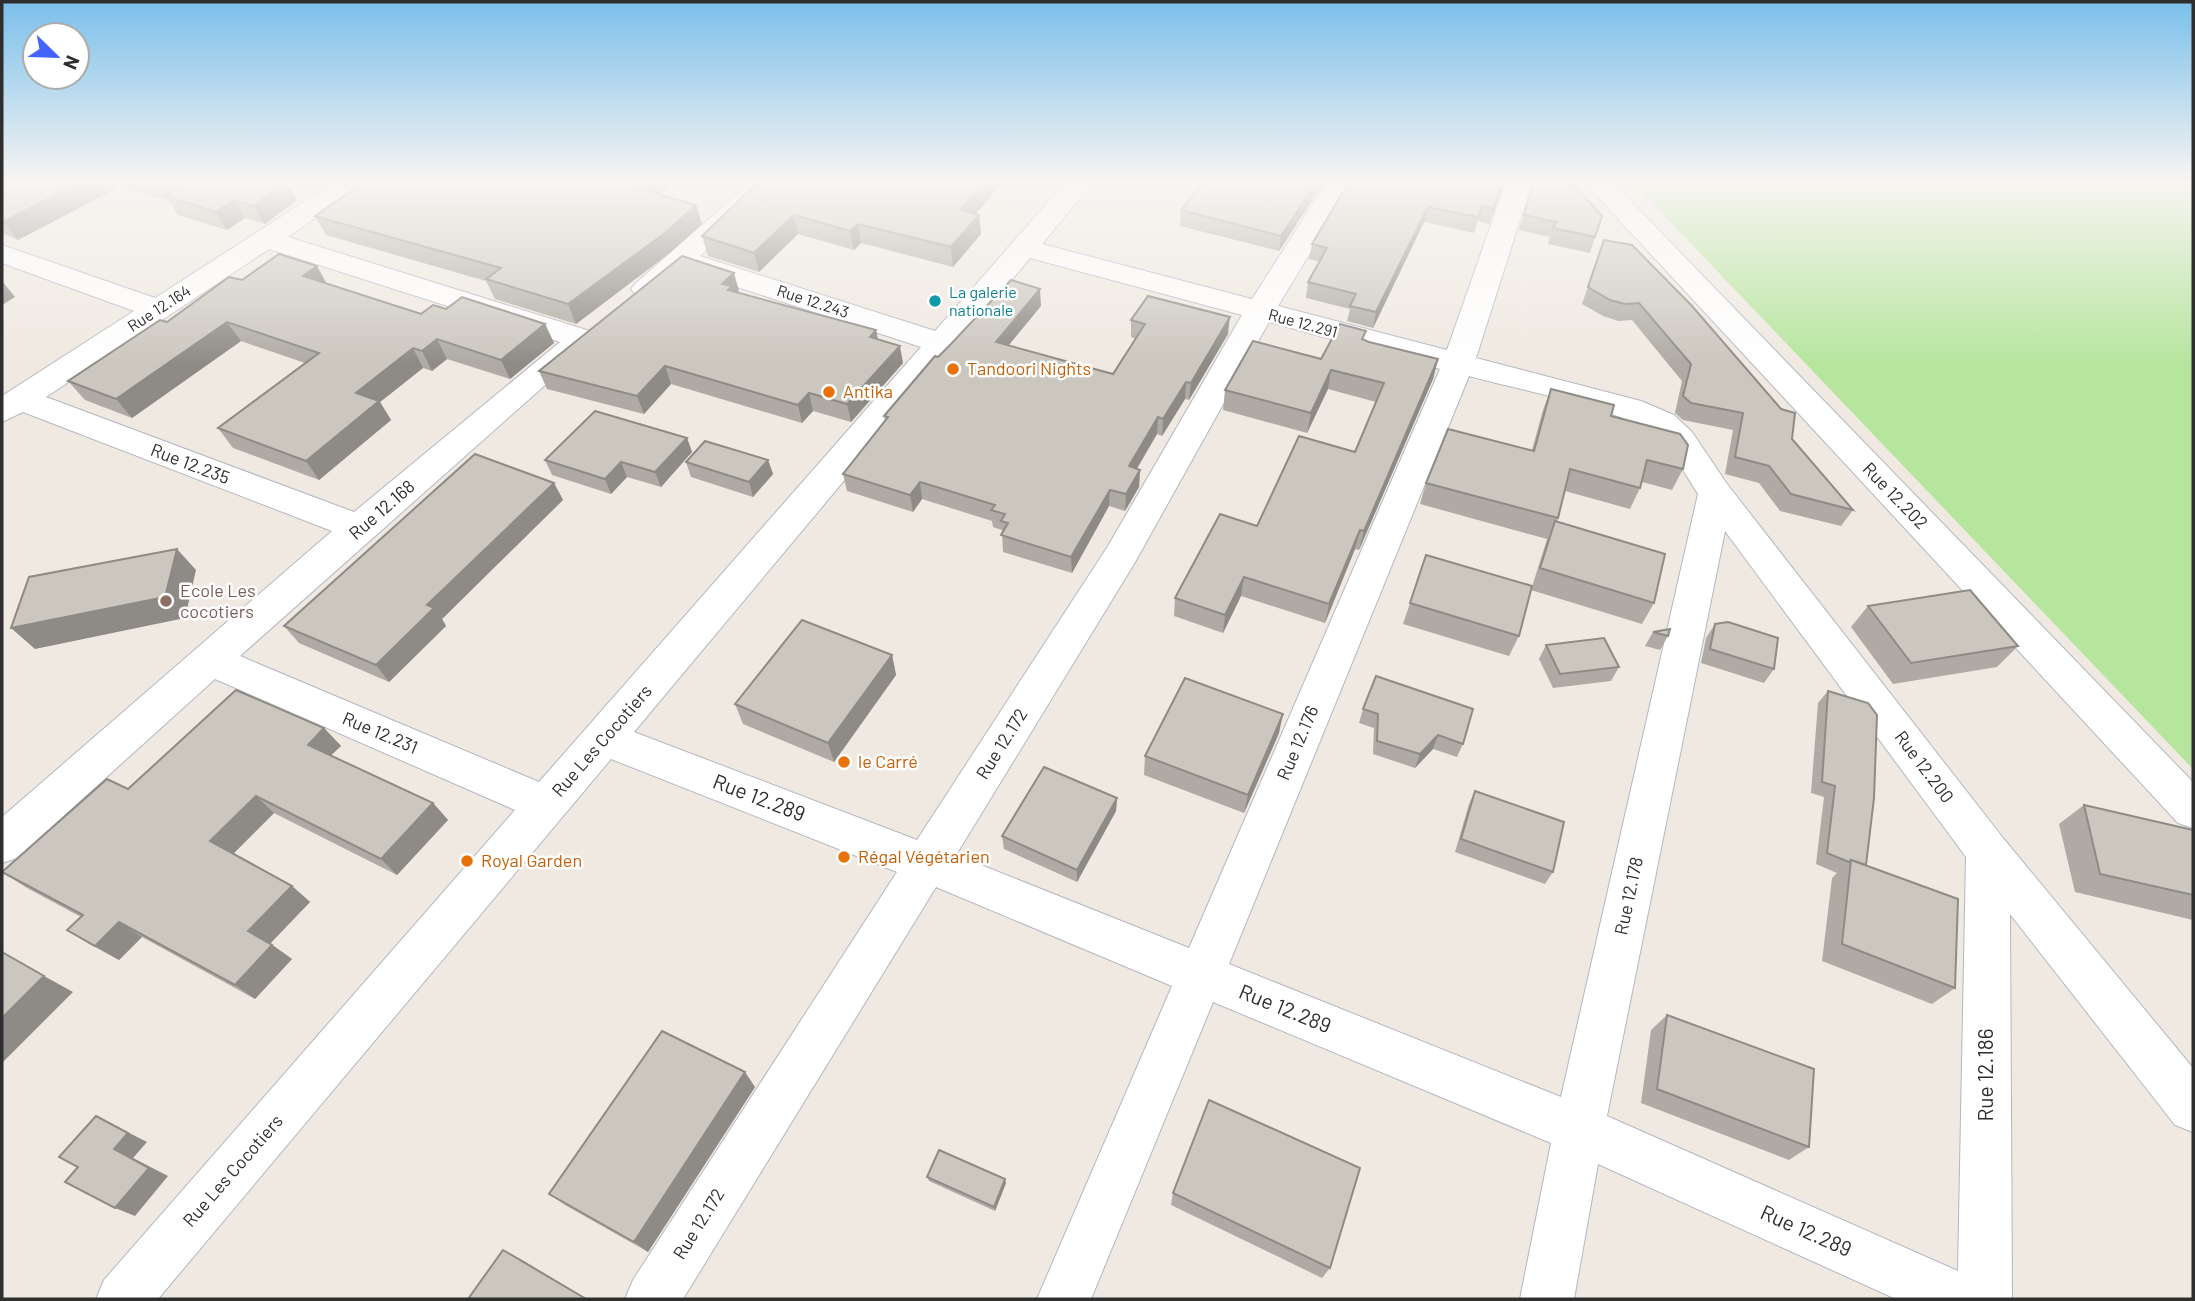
<svg xmlns="http://www.w3.org/2000/svg" width="2195" height="1301" viewBox="0 0 2195 1301" font-family="Barlow,sans-serif">
	<style>
		.green { fill: #b6e59e }
		.lines { fill: none; stroke-linecap: round; stroke-linejoin: round }
		.minor-casing { stroke: #b4b7c1; stroke-width: 2 }
		.minor { fill: #fff; fill-rule: evenodd }
		.wall { fill: #afaba4 }
		.shaded-wall { fill: #8e8b86 }
		.building { fill: #cbc7bf; stroke: #8e8b86; stroke-width: 2 }
		.culture-dot { fill: #0f9aa8; stroke: #fff; stroke-width: 2.5 }
		.food-dot { fill: #e8710a; stroke: #fff; stroke-width: 2.5 }
		.education-dot { fill: #8d6e63; stroke: #fff; stroke-width: 2.5 }
		.labels { text-anchor: middle; stroke-width: 5; stroke-linejoin: round; paint-order: stroke }
		.far-culture-label { font-size: 16px; fill: #0d838f; stroke: #fff; text-anchor: start }
		.far-street-label { font-size: 16px; fill: #2e2e2e; stroke: #fff }
		.food-label { font-size: 18px; fill: #c56008; stroke: #fff; text-anchor: start }
		.street-label { font-size: 18px; fill: #2e2e2e; stroke: #fff }
		.education-label { font-size: 18px; fill: #785e54; stroke: #fff; text-anchor: start }
		.near-street-label { font-size: 21px; fill: #2e2e2e; stroke: #fff }
	</style>
	<rect width="100%" height="100%" fill="#efe9e1"/>
	<path class="green" d="M 1632,182 L 2193,182 L 2193,769 Z"/>
	<g class="lines">
		<defs>
			<g id="minor">
				<path d="M 335,182 L 366,182 L 288,237 L 593,332 L 597,339 L 240,656 L 539,782 L 921,347 L 685,270 C 670,283 658,301 636,295 L 631,289 L 636,283 L 751,182 L 780,182 L 700,256 L 935,331 L 1066,182 L 1093,182 L 1042,244 L 1252,299 L 1327,182 L 1353,182 L 1278,306 L 1447,350 L 1506,182 L 1532,182 L 1476,358 L 1641,401 L 1674,415 L 1692,432 L 1727,484 L 2003,838 L 2193,1068 L 2193,1132 L 2175,1125 L 2010,914 L 2012,1299 L 1896,1299 L 1598,1164 L 1574,1299 L 1520,1299 L 1551,1143 L 1213,1002 L 1091,1299 L 1037,1299 L 1172,986 L 936,887 L 683,1299 L 625,1299 L 633,1280 L 897,872 L 611,759 L 158,1299 L 96,1299 L 104,1280 L 515,810 L 215,679 L 17,858 L 2,863 L 2,817 L 332,531 L 23,412 L 2,422 L 2,396 L 134,311 L 2,263 L 2,245 L 155,298 ZM 269,249 L 560,342 L 354,512 L 46,397 ZM 1030,258 L 1242,315 L 1108,546 L 917,840 L 634,732 ZM 1269,322 L 1440,369 L 1189,948 L 956,855 L 1134,564 ZM 1469,376 C 1508,387 1627,411 1653,433 C 1672,450 1684,472 1698,494 L 1561,1097 L 1229,964 ZM 1725,531 L 1966,857 L 1958,1271 L 1607,1116 Z"/>
				<path d="M 1584,182 L 1612,182 L 2193,782 L 2193,828 L 2178,823 Z"/>
			</g>
		</defs>
		<use href="#minor" class="minor-casing"/>
		<use href="#minor" class="minor"/>
	</g>
	<g class="wall">
		<path d="M 8,182 L 287,182 L 297,200 L 265,224 L 245,218 L 227,230 L 178,215 L 169,201 L 119,187 L 18,240 L 2,233 L 2,185 Z"/>
		<path d="M 364,182 L 674,182 L 659,195 L 702,224 L 671,252 L 576,324 L 495,299 L 486,281 L 326,235 L 315,216 Z"/>
		<path d="M 758,182 L 1003,182 L 976,214 L 979,215 L 981,234 L 953,267 L 861,243 L 854,250 L 798,234 L 759,272 L 708,256 L 702,236 Z"/>
		<path d="M 1203,182 L 1324,182 L 1279,251 L 1180,226 L 1181,210 Z"/>
		<path d="M 1349,182 L 1505,182 L 1489,224 L 1478,221 L 1474,233 L 1424,222 L 1373,328 L 1347,321 L 1350,309 L 1306,298 L 1308,282 L 1320,262 L 1309,259 L 1312,244 Z"/>
		<path d="M 1534,182 L 1595,237 L 1590,253 L 1548,244 L 1550,237 L 1519,230 Z"/>
		<path d="M 1604,240 L 1792,439 L 1853,510 L 1841,526 L 1780,511 L 1759,483 L 1725,474 L 1733,430 L 1683,420 L 1675,413 L 1682,381 L 1632,320 L 1618,321 L 1603,316 L 1582,304 Z"/>
		<path d="M 242,280 L 327,284 L 421,314 L 446,309 L 545,324 L 554,343 L 510,379 L 447,359 L 432,371 L 423,368 L 380,402 L 391,420 L 319,480 L 233,448 L 218,428 L 305,363 L 241,341 L 132,418 L 85,400 L 68,381 L 167,322 Z"/>
		<path d="M 739,291 L 737,293 L 876,330 L 878,339 L 903,363 L 851,422 L 813,411 L 802,423 L 671,384 L 644,414 L 547,389 L 539,371 Z"/>
		<path d="M 1041,306 L 1009,345 L 1113,374 L 1136,339 L 1131,337 L 1131,320 L 1228,334 L 1189,400 L 1185,399 L 1162,436 L 1157,434 L 1137,469 L 1140,470 L 1139,487 L 1125,511 L 1109,506 L 1072,573 L 1003,552 L 1002,530 L 993,527 L 992,521 L 922,499 L 913,512 L 847,491 L 843,474 L 885,421 L 884,416 Z"/>
		<path d="M 1364,340 L 1438,359 L 1433,379 L 1359,550 L 1355,549 L 1325,623 L 1241,596 L 1223,633 L 1174,616 L 1175,598 L 1257,526 L 1355,452 L 1376,402 L 1328,389 L 1307,433 L 1223,410 L 1225,390 L 1321,359 Z"/>
		<path d="M 1551,389 L 1611,416 L 1683,469 L 1672,490 L 1642,482 L 1640,488 L 1630,509 L 1565,491 L 1557,522 L 1654,603 L 1642,624 L 1531,590 L 1547,539 L 1420,504 L 1426,483 L 1532,450 L 1543,410 Z"/>
		<path d="M 687,438 L 692,452 L 661,487 L 627,477 L 611,494 L 552,475 L 545,460 Z"/>
		<path d="M 768,460 L 773,474 L 753,497 L 691,477 L 686,462 Z"/>
		<path d="M 554,483 L 563,500 L 442,619 L 446,626 L 389,682 L 299,643 L 284,626 Z"/>
		<path d="M 1426,555 L 1519,636 L 1509,656 L 1403,624 Z"/>
		<path d="M 1868,606 L 2018,646 L 1997,667 L 1893,684 L 1851,627 Z"/>
		<path d="M 1715,624 L 1774,669 L 1764,683 L 1701,663 L 1706,638 Z"/>
		<path d="M 1653,632 L 1668,636 L 1660,650 L 1645,646 Z"/>
		<path d="M 1546,645 L 1619,667 L 1611,681 L 1553,688 L 1539,659 Z"/>
		<path d="M 892,655 L 896,675 L 834,762 L 743,724 L 735,704 Z"/>
		<path d="M 1828,691 L 1866,865 L 1955,988 L 1932,1004 L 1822,961 L 1832,878 L 1837,873 L 1816,864 L 1824,797 L 1811,793 L 1818,703 Z"/>
		<path d="M 1363,709 L 1463,744 L 1457,757 L 1433,749 L 1415,768 L 1373,754 L 1374,728 L 1359,723 Z"/>
		<path d="M 324,728 L 341,746 L 331,755 L 433,803 L 448,820 L 397,875 L 274,813 L 233,854 L 292,886 L 310,902 L 270,943 L 292,959 L 255,999 L 142,937 L 119,960 L 91,945 L 67,930 L 81,917 L 27,888 L 2,872 L 128,789 Z"/>
		<path d="M 1279,733 L 1244,813 L 1144,775 L 1145,756 Z"/>
		<path d="M 1475,791 L 1553,872 L 1545,884 L 1455,852 L 1469,804 Z"/>
		<path d="M 1117,798 L 1116,811 L 1077,882 L 1004,849 L 1002,836 Z"/>
		<path d="M 2084,805 L 2193,830 L 2193,920 L 2075,892 L 2059,824 Z"/>
		<path d="M 1667,1015 L 1809,1147 L 1789,1160 L 1641,1103 L 1651,1030 Z"/>
		<path d="M 755,1087 L 648,1252 L 565,1205 L 549,1194 Z"/>
		<path d="M 927,1177 L 1006,1183 L 995,1211 L 929,1181 Z"/>
		<path d="M 1173,1193 L 1330,1268 L 1322,1278 L 1171,1205 Z"/>
	</g>
	<g class="shaded-wall">
		<path d="M 81,182 L 116,182 L 119,187 L 18,240 L 3,222 Z"/>
		<path d="M 287,182 L 297,200 L 265,224 L 253,206 Z"/>
		<path d="M 645,182 L 674,182 L 643,208 L 637,188 Z"/>
		<path d="M 985,182 L 1003,182 L 962,229 L 960,210 Z"/>
		<path d="M 1316,182 L 1324,182 L 1279,251 L 1281,236 Z"/>
		<path d="M 1503,182 L 1505,182 L 1489,224 L 1493,208 Z"/>
		<path d="M 234,200 L 245,218 L 227,230 L 215,212 Z"/>
		<path d="M 696,205 L 702,224 L 671,252 L 576,324 L 568,304 Z"/>
		<path d="M 1428,207 L 1424,222 L 1373,328 L 1376,312 Z"/>
		<path d="M 794,215 L 798,234 L 759,272 L 754,253 Z"/>
		<path d="M 979,215 L 981,234 L 953,267 L 951,247 Z"/>
		<path d="M 858,224 L 861,243 L 854,250 L 850,231 Z"/>
		<path d="M 317,266 L 328,286 L 303,276 Z"/>
		<path d="M 734,273 L 739,291 L 734,295 L 722,284 Z"/>
		<path d="M 2,281 L 15,297 L 2,305 Z"/>
		<path d="M 1040,289 L 1041,306 L 997,359 L 996,342 Z"/>
		<path d="M 1230,317 L 1228,334 L 1189,400 L 1191,383 Z"/>
		<path d="M 227,322 L 241,341 L 132,418 L 116,399 Z"/>
		<path d="M 545,324 L 554,343 L 510,379 L 501,360 Z"/>
		<path d="M 876,330 L 879,348 L 870,337 Z"/>
		<path d="M 437,339 L 447,359 L 432,371 L 422,351 Z"/>
		<path d="M 900,346 L 903,363 L 851,422 L 847,404 Z"/>
		<path d="M 413,348 L 423,368 L 380,402 L 391,420 L 319,480 L 306,461 L 356,393 Z"/>
		<path d="M 1438,359 L 1433,379 L 1359,550 L 1364,531 Z"/>
		<path d="M 665,366 L 671,384 L 644,414 L 637,396 Z"/>
		<path d="M 1331,370 L 1328,389 L 1307,433 L 1311,413 Z"/>
		<path d="M 1186,382 L 1185,399 L 1162,436 L 1163,419 Z"/>
		<path d="M 809,393 L 813,411 L 802,423 L 798,405 Z"/>
		<path d="M 1158,417 L 1157,434 L 1128,483 L 1129,466 Z"/>
		<path d="M 687,438 L 692,452 L 661,487 L 655,472 Z"/>
		<path d="M 768,460 L 773,474 L 753,497 L 749,482 Z"/>
		<path d="M 621,462 L 627,477 L 611,494 L 605,479 Z"/>
		<path d="M 1140,470 L 1139,487 L 1125,511 L 1126,494 Z"/>
		<path d="M 920,482 L 922,499 L 913,512 L 910,495 Z"/>
		<path d="M 554,483 L 563,500 L 442,619 L 446,626 L 389,682 L 376,665 L 427,605 Z"/>
		<path d="M 1110,490 L 1109,506 L 1072,573 L 1071,557 Z"/>
		<path d="M 1360,530 L 1355,549 L 1325,623 L 1329,604 Z"/>
		<path d="M 177,549 L 196,570 L 185,618 L 35,649 L 11,628 Z"/>
		<path d="M 1244,577 L 1241,596 L 1223,633 L 1225,615 Z"/>
		<path d="M 892,655 L 896,675 L 834,762 L 828,743 Z"/>
		<path d="M 1283,714 L 1279,733 L 1244,813 L 1248,795 Z"/>
		<path d="M 324,728 L 341,746 L 324,762 L 308,745 Z"/>
		<path d="M 1438,735 L 1433,749 L 1415,768 L 1420,754 Z"/>
		<path d="M 256,796 L 274,813 L 230,857 L 210,841 Z"/>
		<path d="M 1117,798 L 1116,811 L 1077,882 L 1077,870 Z"/>
		<path d="M 433,803 L 448,820 L 397,875 L 381,859 Z"/>
		<path d="M 292,886 L 310,902 L 267,947 L 248,931 Z"/>
		<path d="M 119,922 L 142,937 L 119,960 L 95,946 Z"/>
		<path d="M 272,945 L 292,959 L 255,999 L 235,985 Z"/>
		<path d="M 44,976 L 73,992 L 2,1063 L 2,1018 Z"/>
		<path d="M 745,1072 L 755,1087 L 648,1252 L 634,1242 Z"/>
		<path d="M 96,1116 L 147,1142 L 133,1158 L 168,1176 L 135,1216 L 115,1208 L 114,1149 Z"/>
		<path d="M 1005,1179 L 1006,1183 L 995,1211 L 994,1207 Z"/>
		<path d="M 503,1250 L 522,1260 L 587,1299 L 586,1299 Z"/>
	</g>
	<g class="building">
		<path d="M 8,182 L 81,182 L 3,222 L 2,221 L 2,185 Z"/>
		<path d="M 155,182 L 287,182 L 253,206 L 234,200 L 215,212 L 166,196 L 179,188 Z"/>
		<path d="M 364,182 L 645,182 L 637,188 L 696,205 L 665,233 L 568,304 L 486,279 L 501,268 L 315,216 Z"/>
		<path d="M 758,182 L 985,182 L 960,210 L 979,215 L 951,247 L 858,224 L 850,231 L 794,215 L 754,253 L 702,236 Z"/>
		<path d="M 1203,182 L 1316,182 L 1281,236 L 1181,210 Z"/>
		<path d="M 1349,182 L 1503,182 L 1493,208 L 1482,206 L 1478,217 L 1428,207 L 1376,312 L 1350,306 L 1356,294 L 1308,282 L 1327,248 L 1312,244 Z"/>
		<path d="M 1534,182 L 1571,182 L 1602,216 L 1595,237 L 1553,228 L 1556,222 L 1524,215 Z"/>
		<path d="M 1604,240 L 1632,245 L 1692,306 L 1781,409 L 1795,413 L 1792,439 L 1853,510 L 1791,494 L 1769,466 L 1735,457 L 1743,413 L 1691,403 L 1683,396 L 1691,364 L 1639,303 L 1625,304 L 1610,300 L 1588,287 Z"/>
		<path d="M 279,254 L 317,266 L 303,276 L 421,314 L 433,305 L 446,309 L 462,297 L 545,324 L 501,360 L 437,339 L 422,351 L 413,348 L 356,393 L 379,401 L 306,461 L 218,428 L 319,353 L 227,322 L 116,399 L 68,381 L 160,320 L 167,322 L 229,277 L 242,280 Z"/>
		<path d="M 682,256 L 734,273 L 722,284 L 732,286 L 728,290 L 876,330 L 870,337 L 900,346 L 847,404 L 809,393 L 798,405 L 665,366 L 637,396 L 539,371 Z"/>
		<path d="M 1011,280 L 1040,289 L 996,342 L 1113,374 L 1145,324 L 1131,320 L 1148,296 L 1230,317 L 1191,383 L 1186,382 L 1163,419 L 1158,417 L 1129,466 L 1140,470 L 1126,494 L 1110,490 L 1071,557 L 1001,535 L 1008,523 L 1001,521 L 1005,514 L 991,510 L 995,505 L 920,482 L 910,495 L 843,474 L 888,417 L 884,416 L 935,356 L 938,357 L 951,344 Z"/>
		<path d="M 1340,324 L 1366,331 L 1362,339 L 1369,342 L 1438,359 L 1364,531 L 1360,530 L 1329,604 L 1244,577 L 1225,615 L 1175,598 L 1220,514 L 1257,526 L 1299,436 L 1355,452 L 1384,383 L 1331,370 L 1311,413 L 1225,390 L 1253,341 L 1321,359 Z"/>
		<path d="M 1551,389 L 1614,405 L 1611,416 L 1680,434 L 1688,445 L 1683,469 L 1647,460 L 1640,488 L 1570,469 L 1558,518 L 1426,483 L 1448,429 L 1534,451 Z"/>
		<path d="M 595,411 L 687,438 L 655,472 L 621,462 L 605,479 L 545,460 Z"/>
		<path d="M 705,441 L 768,460 L 749,482 L 686,462 Z"/>
		<path d="M 475,454 L 554,483 L 427,605 L 434,608 L 376,665 L 284,626 Z"/>
		<path d="M 1555,521 L 1665,554 L 1654,603 L 1540,568 Z"/>
		<path d="M 177,549 L 165,597 L 11,628 L 29,577 Z"/>
		<path d="M 1426,555 L 1532,586 L 1519,636 L 1410,603 Z"/>
		<path d="M 1970,590 L 2018,646 L 1911,663 L 1868,606 Z"/>
		<path d="M 802,620 L 892,655 L 828,743 L 735,704 Z"/>
		<path d="M 1728,622 L 1778,638 L 1774,669 L 1710,649 L 1715,624 Z"/>
		<path d="M 1670,629 L 1668,636 L 1653,632 Z"/>
		<path d="M 1604,638 L 1619,667 L 1560,674 L 1546,645 Z"/>
		<path d="M 1376,676 L 1473,709 L 1463,744 L 1438,735 L 1420,754 L 1377,741 L 1378,714 L 1363,709 Z"/>
		<path d="M 1185,678 L 1283,714 L 1248,795 L 1145,756 Z"/>
		<path d="M 236,690 L 324,728 L 308,745 L 433,803 L 381,859 L 256,796 L 210,841 L 292,886 L 248,931 L 272,945 L 235,985 L 119,922 L 95,946 L 67,930 L 83,915 L 2,872 L 107,779 L 128,789 Z"/>
		<path d="M 1828,691 L 1868,703 L 1877,715 L 1874,798 L 1866,865 L 1851,860 L 1849,862 L 1827,853 L 1835,786 L 1822,782 Z"/>
		<path d="M 1044,767 L 1117,798 L 1077,870 L 1002,836 Z"/>
		<path d="M 1475,791 L 1564,822 L 1553,872 L 1461,839 Z"/>
		<path d="M 2084,805 L 2193,830 L 2193,895 L 2100,874 Z"/>
		<path d="M 1851,860 L 1958,899 L 1955,988 L 1842,944 Z"/>
		<path d="M 2,952 L 44,976 L 2,1018 Z"/>
		<path d="M 1667,1015 L 1814,1069 L 1809,1147 L 1657,1089 Z"/>
		<path d="M 662,1031 L 745,1072 L 634,1242 L 549,1194 Z"/>
		<path d="M 1209,1100 L 1360,1168 L 1330,1268 L 1173,1193 Z"/>
		<path d="M 96,1116 L 128,1133 L 114,1149 L 149,1168 L 115,1208 L 65,1182 L 78,1167 L 59,1157 Z"/>
		<path d="M 939,1150 L 1005,1179 L 994,1207 L 927,1177 Z"/>
		<path d="M 503,1250 L 586,1299 L 468,1299 Z"/>
	</g>
	<linearGradient id="sky" x2="0" y2="1"><stop stop-color="#7abfeb"/><stop offset="0.5" stop-color="#f8f5f2"/><stop offset="1" stop-color="#f8f5f2" stop-opacity="0"/></linearGradient>
	<rect width="2195" height="364" fill="url(#sky)"/>
	<circle class="culture-dot" cx="935" cy="301" r="7"/>
	<g class="food-dot">
		<circle cx="953" cy="369" r="7"/>
		<circle cx="829" cy="392" r="7"/>
		<circle cx="844" cy="762" r="7"/>
		<circle cx="844" cy="857" r="7"/>
		<circle cx="467" cy="861" r="7"/>
	</g>
	<circle class="education-dot" cx="166" cy="601" r="7"/>
	<g class="labels">
		<g class="far-culture-label">
			<text x="949" y="298">La galerie<tspan x="949" dy="18">nationale</tspan></text>
		</g>
		<g class="far-street-label">
			<text transform="translate(813 301) rotate(18)" y="6">Rue 12.243</text>
			<text transform="translate(159 308) rotate(-33)" y="6">Rue 12.164</text>
			<text transform="translate(1303 323) rotate(15)" y="6">Rue 12.291</text>
		</g>
		<g class="food-label">
			<text x="967" y="375">Tandoori Nights</text>
			<text x="843" y="398">Antika</text>
			<text x="858" y="768">le Carré</text>
			<text x="858" y="863">Régal Végétarien</text>
			<text x="481" y="867">Royal Garden</text>
		</g>
		<g class="street-label">
			<text transform="translate(190 464) rotate(21)" y="6">Rue 12.235</text>
			<text transform="translate(1895 496) rotate(46)" y="6">Rue 12.202</text>
			<text transform="translate(382 510) rotate(-41)" y="6">Rue 12.168</text>
			<text transform="translate(380 733) rotate(23)" y="6">Rue 12.231</text>
			<text transform="translate(602 741) rotate(-49)" y="6">Rue Les Cocotiers</text>
			<text transform="translate(1298 743) rotate(-67)" y="6">Rue 12.176</text>
			<text transform="translate(1002 744) rotate(-58)" y="6">Rue 12.172</text>
			<text transform="translate(1924 767) rotate(53)" y="6">Rue 12.200</text>
			<text transform="translate(1629 896) rotate(-78)" y="6">Rue 12.178</text>
			<text transform="translate(233 1171) rotate(-49)" y="6">Rue Les Cocotiers</text>
			<text transform="translate(699 1224) rotate(-58)" y="6">Rue 12.172</text>
		</g>
		<g class="education-label">
			<text x="180" y="597">Ecole Les<tspan x="180" dy="21">cocotiers</tspan></text>
		</g>
		<g class="near-street-label">
			<text transform="translate(759 798) rotate(21)" y="7">Rue 12.289</text>
			<text transform="translate(1285 1009) rotate(22)" y="7">Rue 12.289</text>
			<text transform="translate(1986 1075) rotate(-90)" y="7">Rue 12.186</text>
			<text transform="translate(1806 1231) rotate(24)" y="7">Rue 12.289</text>
		</g>
	</g>
	<rect width="2195" height="1301" fill="none" stroke="#2e2e2e" stroke-width="7"/>
	<g transform="translate(56 56) rotate(113)"><circle r="33" fill="#ffffff" stroke="#ababab" stroke-width="2"/>
	<path d="M0-5L12 26L0 18L-12 26Z" fill="#4264fb"/>
	<text y="-10" font-size="19" font-weight="bold" text-anchor="middle" fill="#2e2e2e">N</text>
	</g>
</svg>
